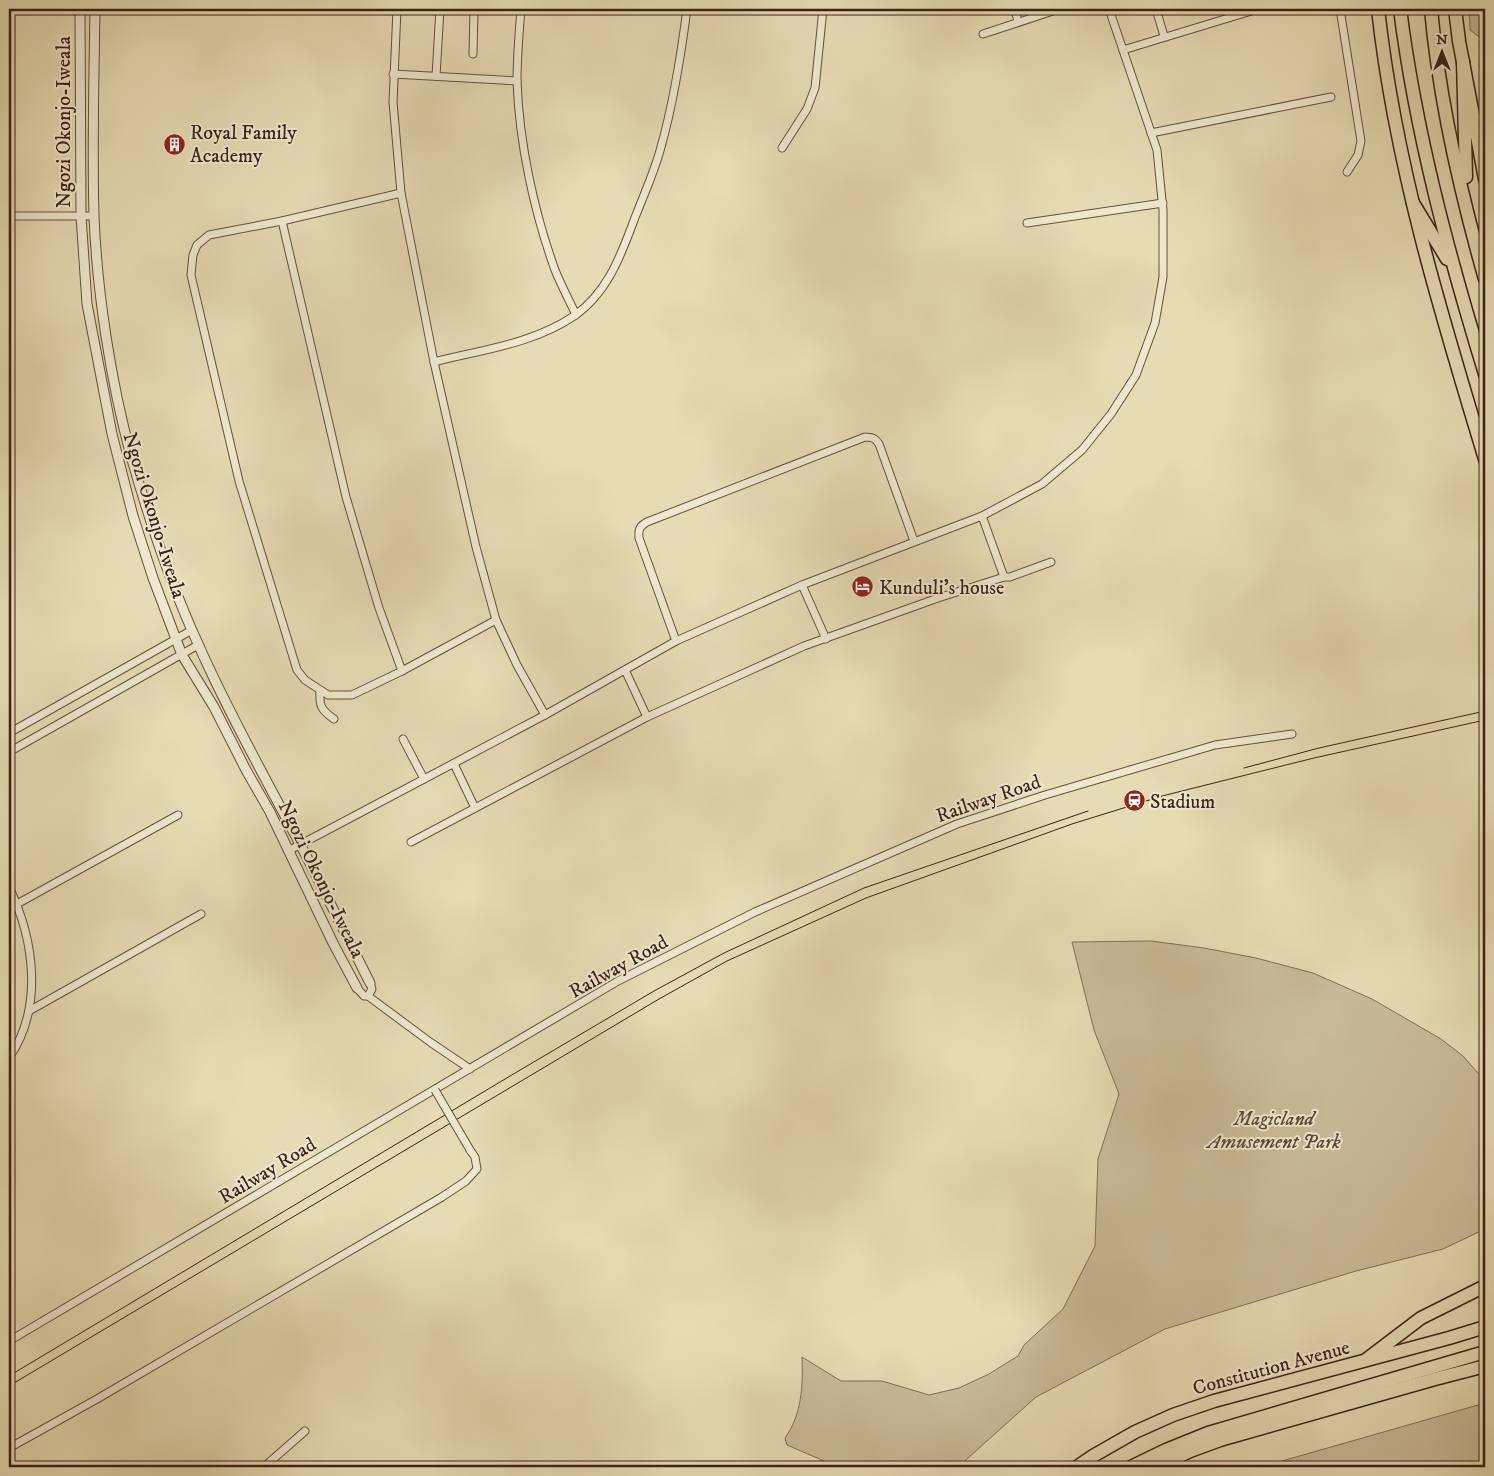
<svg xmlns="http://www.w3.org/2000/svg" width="1494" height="1476" viewBox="0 0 1494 1476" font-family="'IM FELL DW Pica',serif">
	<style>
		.green { fill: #c9bb9a; stroke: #826e57 }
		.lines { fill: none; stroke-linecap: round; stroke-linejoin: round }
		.minor-casing { stroke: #66503c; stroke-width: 9 }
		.tertiary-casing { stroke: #66503c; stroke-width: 11 }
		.trunk-casing { stroke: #3c2114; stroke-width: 15 }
		.motorway-casing { stroke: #3c2114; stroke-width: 15 }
		.minor { stroke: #efe8cf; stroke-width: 7 }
		.tertiary { stroke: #efe8cf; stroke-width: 9 }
		.trunk { stroke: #e6dbb5; stroke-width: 12 }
		.motorway { stroke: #e6dbb5; stroke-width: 12 }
		.tram { stroke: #3c2114; stroke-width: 1 }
		.minor-bridge-casing { stroke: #66503c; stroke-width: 9; stroke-linecap: butt }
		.minor-bridge { stroke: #efe8cf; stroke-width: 7 }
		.labels { text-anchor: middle; stroke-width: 4; stroke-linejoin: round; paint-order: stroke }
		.street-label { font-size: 20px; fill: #3c2114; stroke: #efe8cf }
		.poi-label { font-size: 20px; fill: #3c2114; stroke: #efe8cf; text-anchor: start }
		.park-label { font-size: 20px; font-style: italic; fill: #5f4836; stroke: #efe8cf }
	</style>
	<rect width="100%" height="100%" fill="#e6dbb5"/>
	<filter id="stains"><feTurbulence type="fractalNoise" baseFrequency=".004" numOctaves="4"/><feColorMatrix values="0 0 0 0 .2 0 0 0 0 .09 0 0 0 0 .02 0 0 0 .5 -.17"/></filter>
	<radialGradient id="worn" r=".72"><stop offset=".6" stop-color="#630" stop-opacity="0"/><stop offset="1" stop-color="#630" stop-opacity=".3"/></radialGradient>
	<g class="green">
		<path d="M 1469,9 L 1485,9 L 1485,41 L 1470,30 Z"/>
		<path d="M 1151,941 L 1204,948 L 1256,958 L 1313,973 L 1372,999 L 1441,1039 L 1463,1056 L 1485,1081 L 1485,1229 L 1443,1249 L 1356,1271 L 1165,1329 L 1036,1397 L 958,1467 L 833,1467 L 831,1464 L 787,1445 L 785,1438 C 802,1414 803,1386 802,1357 L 841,1381 L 882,1381 L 929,1395 L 959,1388 L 989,1374 L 1018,1356 L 1024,1345 L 1063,1309 L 1095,1246 L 1098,1159 L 1119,1094 L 1094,1030 L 1072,942 Z"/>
		<path d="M 1485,1403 L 1485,1467 L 1261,1467 Z"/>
	</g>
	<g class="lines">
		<defs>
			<g id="minor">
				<path d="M 397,9 L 393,102 L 401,193 L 434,362 L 476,547 L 496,620 L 517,665 L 545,715"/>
				<path d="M 521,9 C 519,33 517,57 517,81 C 519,142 534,212 555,270 C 561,285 569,300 576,315"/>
				<path d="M 1015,9 L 1018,22"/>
				<path d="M 1156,9 L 1164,36"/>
				<path d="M 1340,9 L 1361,141 L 1358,155 L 1347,172"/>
				<path d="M 983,34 L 1059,9"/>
				<path d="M 1123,50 L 1258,9"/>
				<path d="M 473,54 L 474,9"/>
				<path d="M 393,74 L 517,81"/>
				<path d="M 436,76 L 440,9"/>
				<path d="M 1151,133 L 1331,97"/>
				<path d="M 782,148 L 807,109 L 815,88 L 823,9"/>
				<path d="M 401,193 L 282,221 L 209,235 L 197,245 L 193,255 L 191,275 L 239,481 L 297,670 L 305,680 L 328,695 L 352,695 L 402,671 L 496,620"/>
				<path d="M 9,216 L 94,216"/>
				<path d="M 282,221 L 346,497 L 379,608 L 402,671"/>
				<path d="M 1027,223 L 1163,203"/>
				<path d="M 434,362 C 480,350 533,344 574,316 C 609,292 622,252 636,215 C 645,192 655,170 661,147 C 674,101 681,55 687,9"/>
				<path d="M 982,516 L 1004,577"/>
				<path d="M 802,585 L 826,639"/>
				<path d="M 676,641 L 639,538 C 638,529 640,526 647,522 L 865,437 C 872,437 875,438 879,444 L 914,541"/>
				<path d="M 625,670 L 647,717"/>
				<path d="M 320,690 C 319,706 321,710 334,719"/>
				<path d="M 9,733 L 192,630"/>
				<path d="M 403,739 L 424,779"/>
				<path d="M 9,752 L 198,645"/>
				<path d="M 454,764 L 475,808"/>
				<path d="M 411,842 L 647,717 L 804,646 L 938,598 L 1004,577 L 1010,577 L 1051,562"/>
				<path d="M 288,851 L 545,715 L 676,641 L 802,585 L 982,516 L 1042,484 L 1082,450 L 1111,414 L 1136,375 L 1155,323 L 1163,277 L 1163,210 L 1157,150 L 1109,9"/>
				<path d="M 9,887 C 34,939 44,1007 9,1058"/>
				<path d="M 17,904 L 178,815"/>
				<path d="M 357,988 L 364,996 L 368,996 L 372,989 L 370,983"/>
				<path d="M 368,996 L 430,1042 L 470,1069"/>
				<path d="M 29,1011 L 201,914"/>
				<path d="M 9,1341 L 618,981 L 755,912 L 957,824 L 1045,795 L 1215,745 L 1292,734"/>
				<path d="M 9,1448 L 97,1399 L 442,1197 L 466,1181 L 477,1169 L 475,1157 L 470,1150"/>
				<path d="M 264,1467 L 305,1431"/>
			</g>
			<g id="tertiary">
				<path d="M 80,9 L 81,216 L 87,304 L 112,434 L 133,516 L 153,578 L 182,655 L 214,707 L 246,770 L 270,812 L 334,945 L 357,988"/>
				<path d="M 95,9 C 94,78 92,147 94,216 C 97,293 111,382 131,456 C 149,520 171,585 199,646 C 229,714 266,779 300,844 C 324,890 347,937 370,983"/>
			</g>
			<g id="trunk">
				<path d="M 1378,9 C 1395,163 1440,311 1485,459"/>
				<path d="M 1455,9 L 1459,41 L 1485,179"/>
			</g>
			<g id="motorway">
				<path d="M 1400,9 C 1416,134 1448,253 1485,374"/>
				<path d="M 1431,9 C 1439,100 1460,191 1485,279"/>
				<path d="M 1463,61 L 1466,177"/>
				<path d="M 1413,203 L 1447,259"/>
				<path d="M 1367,1359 L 1421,1318 L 1485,1286"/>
				<path d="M 1077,1467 L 1093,1456 L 1135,1432 L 1173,1415 L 1214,1401 L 1449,1338 L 1485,1327"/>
				<path d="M 1131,1467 L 1166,1450 L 1208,1433 L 1485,1352"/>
				<path d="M 1157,1467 L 1190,1451 L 1220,1440 L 1435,1379 L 1485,1366"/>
			</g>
		</defs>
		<use href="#minor" class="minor-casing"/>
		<use href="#tertiary" class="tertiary-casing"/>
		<use href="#trunk" class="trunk-casing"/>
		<use href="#motorway" class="motorway-casing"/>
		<use href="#minor" class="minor"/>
		<use href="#tertiary" class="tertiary"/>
		<use href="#trunk" class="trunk"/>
		<use href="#motorway" class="motorway"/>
		<g class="tram">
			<path d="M 1244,768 L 1319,748 L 1485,711"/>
			<path d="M 9,1376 L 505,1079 L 654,991 L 724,953 L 864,888 L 1088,811"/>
			<path d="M 9,1386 L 659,999 L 727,961 L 866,898 L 1072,824 L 1162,796 L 1314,758 L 1485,720"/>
		</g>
		<defs>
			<path id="minor-bridge" d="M 435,1090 L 470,1150"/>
		</defs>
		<use href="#minor-bridge" class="minor-bridge-casing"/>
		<use href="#minor-bridge" class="minor-bridge"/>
	</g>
	<defs>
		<symbol id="building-disc" viewBox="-11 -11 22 22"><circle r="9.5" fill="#8f2418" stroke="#efe8cf"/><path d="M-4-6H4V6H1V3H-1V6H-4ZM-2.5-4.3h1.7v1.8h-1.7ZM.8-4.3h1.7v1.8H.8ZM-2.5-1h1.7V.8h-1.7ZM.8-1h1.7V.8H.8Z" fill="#fff"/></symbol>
		<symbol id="hotel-disc" viewBox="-11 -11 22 22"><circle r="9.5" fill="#8f2418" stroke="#efe8cf"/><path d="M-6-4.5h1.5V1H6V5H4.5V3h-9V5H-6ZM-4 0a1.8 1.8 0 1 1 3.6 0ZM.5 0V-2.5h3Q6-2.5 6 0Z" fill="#fff"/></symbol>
		<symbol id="station-disc" viewBox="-11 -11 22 22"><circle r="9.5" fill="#8f2418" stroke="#efe8cf"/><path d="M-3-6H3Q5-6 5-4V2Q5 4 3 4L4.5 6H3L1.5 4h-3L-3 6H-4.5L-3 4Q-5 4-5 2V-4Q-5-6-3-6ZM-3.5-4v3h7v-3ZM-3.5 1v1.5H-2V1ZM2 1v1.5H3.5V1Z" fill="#fff"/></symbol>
	</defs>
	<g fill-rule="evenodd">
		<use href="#building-disc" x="162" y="132" width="25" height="25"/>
		<use href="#hotel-disc" x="850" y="574" width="25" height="25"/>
		<use href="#station-disc" x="1122" y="788" width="25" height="25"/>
	</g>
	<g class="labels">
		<g class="street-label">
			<text transform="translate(63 122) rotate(-90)" y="7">Ngozi Okonjo-Iweala</text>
			<text transform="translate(155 515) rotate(73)" y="7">Ngozi Okonjo-Iweala</text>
			<text transform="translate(988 798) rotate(-19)" y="7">Railway Road</text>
			<text transform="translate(322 879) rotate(64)" y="7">Ngozi Okonjo-Iweala</text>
			<text transform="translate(618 966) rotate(-29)" y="7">Railway Road</text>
			<text transform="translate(267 1170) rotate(-31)" y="7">Railway Road</text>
			<text transform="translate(1271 1367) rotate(-15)" y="7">Constitution Avenue</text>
		</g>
		<g class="poi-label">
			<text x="190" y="139">Royal Family<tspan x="190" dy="23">Academy</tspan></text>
			<text x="879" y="594">Kunduli's house</text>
			<text x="1150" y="808">Stadium</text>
		</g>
		<g class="park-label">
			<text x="1274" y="1125">Magicland<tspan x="1274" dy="23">Amusement Park</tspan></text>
		</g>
	</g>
	<rect width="1494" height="1476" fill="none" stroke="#e6dbb5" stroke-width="30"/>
	<rect x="10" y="10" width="1474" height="1456" fill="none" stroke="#3c2114" stroke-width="2.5"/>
	<rect x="15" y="15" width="1464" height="1446" fill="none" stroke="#3c2114"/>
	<g transform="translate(1442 52)" stroke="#efe8cf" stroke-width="4" paint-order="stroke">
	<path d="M0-4L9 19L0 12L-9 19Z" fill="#3c2114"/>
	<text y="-8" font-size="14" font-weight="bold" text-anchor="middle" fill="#3c2114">N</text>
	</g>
	<rect width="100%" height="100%" filter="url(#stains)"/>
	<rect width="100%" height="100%" fill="url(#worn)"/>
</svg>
